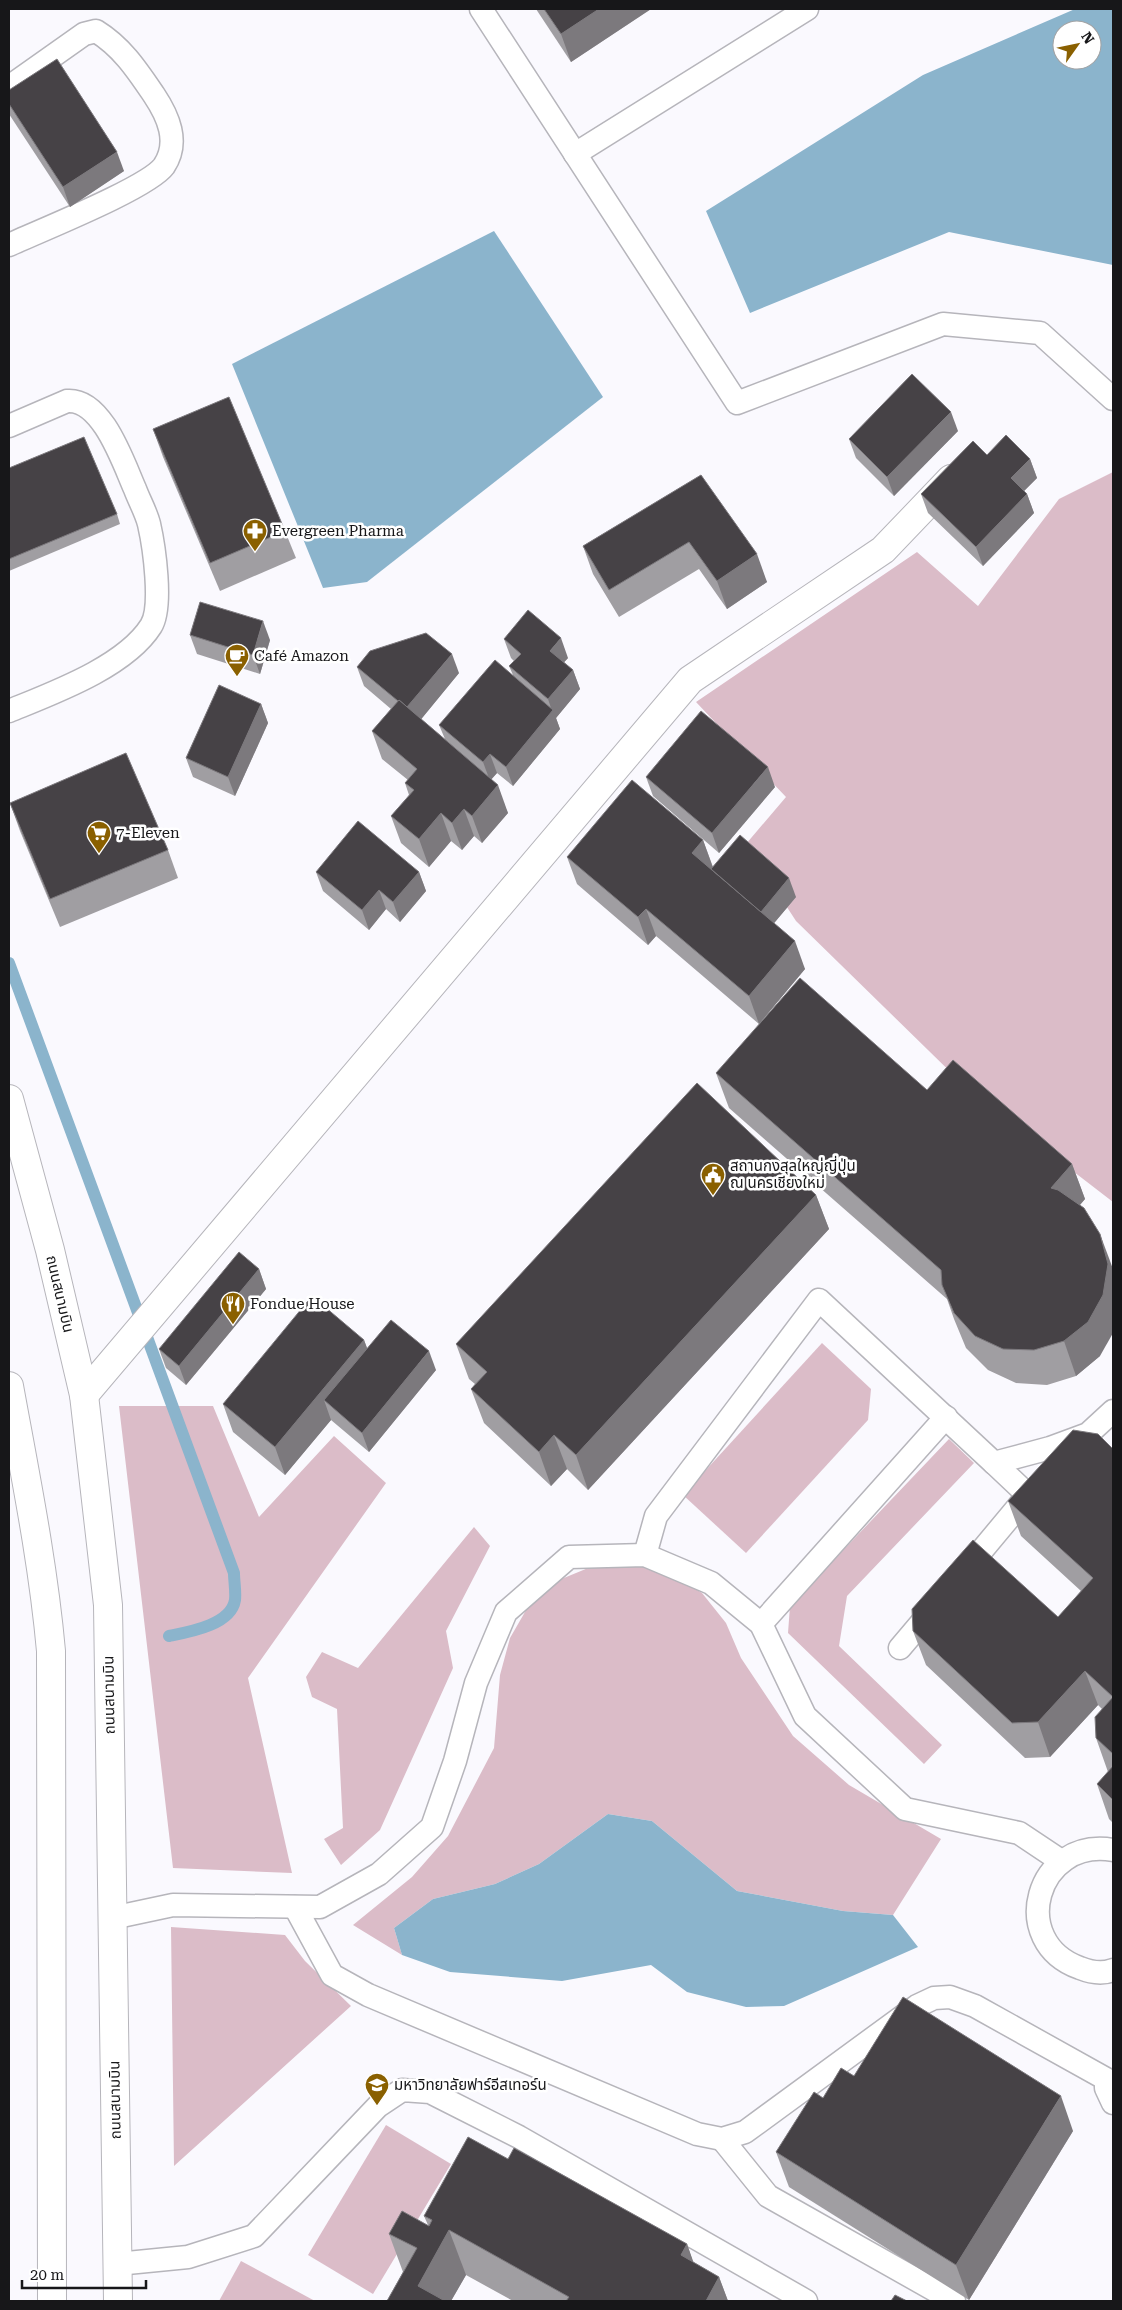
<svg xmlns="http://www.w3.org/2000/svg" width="1122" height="2310" viewBox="0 0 1122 2310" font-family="'Roboto Serif','Noto Sans Thai',serif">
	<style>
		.green { fill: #dbbcc8 }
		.water { fill: #8bb4cc; fill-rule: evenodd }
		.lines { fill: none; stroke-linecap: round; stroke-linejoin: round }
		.stream { stroke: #8bb4cc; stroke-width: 12 }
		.service-casing { stroke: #b6b5bb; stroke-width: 25 }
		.minor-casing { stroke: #b6b5bb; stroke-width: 30 }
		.secondary-casing { stroke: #b6b5bb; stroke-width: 30 }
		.service { stroke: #fff; stroke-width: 22 }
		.minor { stroke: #fff; stroke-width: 28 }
		.secondary { stroke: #fff; stroke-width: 28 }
		.wall { fill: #a09ea2 }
		.shaded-wall { fill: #7c797d }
		.building { fill: #464246; stroke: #7c797d }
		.labels { text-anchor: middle; stroke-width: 5; stroke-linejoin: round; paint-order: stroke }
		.poi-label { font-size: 15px; fill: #171719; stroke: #fff; text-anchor: start }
		.street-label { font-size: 15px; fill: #171719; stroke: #fff }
	</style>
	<rect width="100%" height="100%" fill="#faf9fe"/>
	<g class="green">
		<path d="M 1113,472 L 1113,1202 L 973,1094 L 796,921 L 746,844 L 786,797 L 696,702 L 917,552 L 978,606 L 1059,499 Z"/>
		<path d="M 822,1343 L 871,1389 L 868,1420 L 746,1553 L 683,1495 Z"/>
		<path d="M 119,1406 L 213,1406 L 259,1517 L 334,1436 L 386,1483 L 248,1678 L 292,1873 L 173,1868 Z"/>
		<path d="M 949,1439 L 974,1463 L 847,1596 L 839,1646 L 942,1745 L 924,1764 L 788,1633 L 790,1606 Z"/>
		<path d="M 474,1527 L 490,1546 L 446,1631 L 453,1668 L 380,1830 L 341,1865 L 324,1839 L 343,1828 L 337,1709 L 312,1697 L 306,1677 L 322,1652 L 358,1668 Z"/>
		<path d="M 632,1563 L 669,1573 L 702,1593 L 726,1623 L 741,1658 L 793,1736 L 849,1785 L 941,1839 L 893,1915 L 843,1911 L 737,1891 L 652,1821 L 608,1814 L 539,1864 L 495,1884 L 433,1899 L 394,1928 L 402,1955 L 353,1925 L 412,1877 L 448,1836 L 494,1748 L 500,1675 L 510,1638 L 529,1605 L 559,1580 L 593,1566 Z"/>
		<path d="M 171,1927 L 285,1935 L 305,1961 L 351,2006 L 174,2166 Z"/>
		<path d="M 386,2125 L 451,2164 L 373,2294 L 308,2255 Z"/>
		<path d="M 241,2261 L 315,2301 L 219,2301 Z"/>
	</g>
	<g class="water">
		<path d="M 1075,9 L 1113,9 L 1113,265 L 949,232 L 750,313 L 706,211 L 923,75 ZM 1062,30 L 1092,30 L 1092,60 L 1062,60 Z"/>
		<path d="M 494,231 L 603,397 L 367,582 L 323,588 L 232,364 Z"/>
		<path d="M 608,1814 L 652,1821 L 737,1891 L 843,1911 L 893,1915 L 918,1947 L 784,2006 L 746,2007 L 687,1992 L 651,1965 L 562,1981 L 450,1972 L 402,1955 L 394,1928 L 433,1899 L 495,1884 L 539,1864 Z"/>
	</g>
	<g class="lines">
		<path class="stream" d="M 9,963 L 234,1573 C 234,1581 236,1592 235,1600 C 231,1625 189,1632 169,1636"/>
		<defs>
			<g id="service">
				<path d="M 481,9 L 737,403 L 943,324 L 1040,333 L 1113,399"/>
				<path d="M 9,87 L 84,34 L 96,31 C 122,47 137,70 154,95 C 168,116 180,142 164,166 C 148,188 39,231 9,245"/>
				<path d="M 575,154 L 807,9"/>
				<path d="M 9,426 L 67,401 C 102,398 123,462 135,489 C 139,500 146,512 149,524 C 154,546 163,607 151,626 C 125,667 53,693 9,711"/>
				<path d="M 645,1555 L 656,1516 L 819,1300 L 994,1463 L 1050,1448 L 1088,1434 L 1113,1411"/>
				<path d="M 963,1573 L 1028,1495 L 994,1463"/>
				<path d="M 761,1624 L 946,1417"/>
				<path d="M 900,1648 L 933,1609"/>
				<path d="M 1113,1850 C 1036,1837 1007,1942 1080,1968 C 1090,1972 1103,1974 1113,1970"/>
				<path d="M 295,1907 L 332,1975 L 368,1995 L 697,2134 L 722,2139 L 745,2132 L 917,2006 L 934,1998 L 950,1997 L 975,2006 L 1106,2079 L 1106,2088 L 1113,2103"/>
				<path d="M 112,1918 L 173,1905 L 320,1907 L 379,1874 L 432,1827 L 455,1761 L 476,1683 L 506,1612 L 569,1557 L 645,1555 L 711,1583 L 761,1624 L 805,1716 L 905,1809 L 1019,1833 L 1061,1861"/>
				<path d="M 722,2139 L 768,2196 L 954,2301"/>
				<path d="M 117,2264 L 188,2257 L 254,2236 L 378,2106 L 402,2090 L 430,2092 L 519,2137 L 806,2301"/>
			</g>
			<path id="minor" d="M 84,1395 L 690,680 L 883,550 L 951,479"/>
			<g id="secondary">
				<path d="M 9,1099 L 50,1250 L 84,1395 L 108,1605 L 118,2301"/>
				<path d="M 9,1386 C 25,1474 43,1562 51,1651 L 52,2301"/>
			</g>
		</defs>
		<use href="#service" class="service-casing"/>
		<use href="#minor" class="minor-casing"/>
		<use href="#secondary" class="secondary-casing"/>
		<use href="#service" class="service"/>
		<use href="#minor" class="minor"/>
		<use href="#secondary" class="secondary"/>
	</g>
	<g class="wall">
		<path d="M 536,9 L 651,9 L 571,62 Z"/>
		<path d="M 9,90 L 124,171 L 70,207 L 9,114 Z"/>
		<path d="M 153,429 L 285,531 L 296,558 L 220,591 L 163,457 Z"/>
		<path d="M 958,431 L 894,496 L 856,458 L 849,439 Z"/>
		<path d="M 987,455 L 1030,459 L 1037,478 L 1024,491 L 1027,494 L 1034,513 L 983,566 L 928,513 L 921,494 Z"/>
		<path d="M 9,468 L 117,514 L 120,524 L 9,571 Z"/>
		<path d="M 701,475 L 767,582 L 727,609 L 699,569 L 619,617 L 593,574 L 583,546 Z"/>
		<path d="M 190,635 L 270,640 L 260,674 L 197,654 Z"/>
		<path d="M 504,639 L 568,658 L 564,662 L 573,670 L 580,689 L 556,718 L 560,729 L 513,786 L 497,773 L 491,779 L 508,813 L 482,843 L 474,836 L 462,850 L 451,841 L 429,867 L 401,843 L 391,816 L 409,795 L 405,783 L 408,780 L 382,759 L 372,731 L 391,709 L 364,686 L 357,667 L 459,673 L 421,719 L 445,739 L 439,725 L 513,675 L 509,666 L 514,661 L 511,658 Z"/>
		<path d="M 261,704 L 268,723 L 235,796 L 193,777 L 186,758 Z"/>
		<path d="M 646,777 L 775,787 L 719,853 L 653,796 Z"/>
		<path d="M 10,803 L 168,850 L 178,878 L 60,927 L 20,831 Z"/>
		<path d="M 703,840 L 713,867 L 796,897 L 774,923 L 805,969 L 759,1024 L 656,936 L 648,945 L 577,884 L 567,857 Z"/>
		<path d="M 316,872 L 419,872 L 426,891 L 400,922 L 386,909 L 369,930 L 323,891 Z"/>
		<path d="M 716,1073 L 1072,1164 L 1085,1199 L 1080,1205 L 1100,1356 L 1076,1376 L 1047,1385 L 1016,1383 L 988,1370 L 966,1348 L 954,1319 L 947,1299 L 729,1108 Z"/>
		<path d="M 816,1195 L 829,1229 L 588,1490 L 567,1469 L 551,1486 L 484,1423 L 471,1389 L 475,1384 L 469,1379 L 456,1344 Z"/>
		<path d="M 259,1269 L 266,1289 L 186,1385 L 166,1368 L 159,1349 Z"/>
		<path d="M 364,1340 L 367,1348 L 436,1370 L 369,1452 L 331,1420 L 285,1475 L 233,1432 L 223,1404 Z"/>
		<path d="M 1113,1449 L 1113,1823 L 1109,1819 L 1097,1784 L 1108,1772 L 1096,1738 L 1102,1709 L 1098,1705 L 1050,1757 L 1025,1758 L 926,1665 L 913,1631 L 1058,1617 L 1081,1591 L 1021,1536 L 1008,1501 Z"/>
		<path d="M 854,2076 L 1073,2131 L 969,2300 L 789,2187 L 776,2152 L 823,2098 Z"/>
		<path d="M 508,2159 L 687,2244 L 693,2262 L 719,2277 L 728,2301 L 513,2301 L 466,2275 L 451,2301 L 387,2301 L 403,2272 L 389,2234 L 428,2225 L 424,2216 Z"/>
	</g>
	<g class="shaded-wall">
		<path d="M 599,9 L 651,9 L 571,62 L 561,34 Z"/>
		<path d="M 117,152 L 124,171 L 70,207 L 63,187 Z"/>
		<path d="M 951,412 L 958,431 L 894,496 L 887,477 Z"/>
		<path d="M 1030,459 L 1037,478 L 1018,497 L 1011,478 Z"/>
		<path d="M 1027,494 L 1034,513 L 983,566 L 976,547 Z"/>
		<path d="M 757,554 L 767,582 L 727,609 L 717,581 Z"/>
		<path d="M 263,621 L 270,640 L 260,674 L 253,655 Z"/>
		<path d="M 561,638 L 568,658 L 557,670 L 550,651 Z"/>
		<path d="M 452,654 L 459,673 L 414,728 L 406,708 Z"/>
		<path d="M 573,670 L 580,689 L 556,718 L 560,729 L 513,786 L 506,767 L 552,711 L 548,699 Z"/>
		<path d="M 261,704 L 268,723 L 235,796 L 228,777 Z"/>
		<path d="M 490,754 L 497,773 L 490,781 L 483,762 Z"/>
		<path d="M 768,767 L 775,787 L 719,853 L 712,833 Z"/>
		<path d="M 498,785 L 508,813 L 482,843 L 472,816 Z"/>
		<path d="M 464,809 L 474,836 L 462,850 L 452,823 Z"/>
		<path d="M 441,813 L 451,841 L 429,867 L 419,839 Z"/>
		<path d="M 703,840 L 713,868 L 702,881 L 692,853 Z"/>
		<path d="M 419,872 L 426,891 L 400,922 L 393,902 Z"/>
		<path d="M 789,878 L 796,897 L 765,934 L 758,915 Z"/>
		<path d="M 379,890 L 386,909 L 369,930 L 362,910 Z"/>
		<path d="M 646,909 L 656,936 L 648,945 L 638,917 Z"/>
		<path d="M 795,941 L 805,969 L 759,1024 L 749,996 Z"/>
		<path d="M 1072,1164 L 1085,1199 L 1064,1223 L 1051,1188 Z"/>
		<path d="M 816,1195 L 829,1229 L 588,1490 L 576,1455 Z"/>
		<path d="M 1100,1234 L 1113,1269 L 1113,1333 L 1100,1356 L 1076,1376 L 1064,1341 Z"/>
		<path d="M 259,1269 L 266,1289 L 186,1385 L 179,1366 Z"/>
		<path d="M 364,1340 L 374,1367 L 324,1400 L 331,1420 L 285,1475 L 275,1447 Z"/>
		<path d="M 429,1351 L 436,1370 L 369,1452 L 362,1433 Z"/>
		<path d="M 554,1435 L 567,1469 L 551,1486 L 539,1452 Z"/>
		<path d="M 1085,1671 L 1098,1705 L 1050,1757 L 1038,1722 Z"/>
		<path d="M 1061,2096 L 1073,2131 L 969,2300 L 956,2265 Z"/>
		<path d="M 449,2230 L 466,2275 L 451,2301 L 424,2301 L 418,2286 Z"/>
		<path d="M 687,2244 L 703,2289 L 681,2255 Z"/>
		<path d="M 719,2277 L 728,2301 L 706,2301 Z"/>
	</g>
	<g class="building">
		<path d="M 544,9 L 599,9 L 561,34 Z"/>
		<path d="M 57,59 L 117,152 L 63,187 L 9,104 L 9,90 Z"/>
		<path d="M 912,374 L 951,412 L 887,477 L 849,439 Z"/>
		<path d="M 229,397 L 285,531 L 210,563 L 153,429 Z"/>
		<path d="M 1006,435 L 1030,459 L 1011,478 L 1027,494 L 976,547 L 921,494 L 973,441 L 987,455 Z"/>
		<path d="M 84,437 L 117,514 L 9,559 L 9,468 Z"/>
		<path d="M 701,475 L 757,554 L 717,581 L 689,542 L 609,590 L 583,546 Z"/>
		<path d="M 200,602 L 263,621 L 253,655 L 190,635 Z"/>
		<path d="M 528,610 L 561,638 L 550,651 L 573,670 L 548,699 L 509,666 L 521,654 L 504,639 Z"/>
		<path d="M 426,633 L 452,654 L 407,707 L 399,700 L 398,701 L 357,667 L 370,651 Z"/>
		<path d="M 495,660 L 553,710 L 506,767 L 490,754 L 483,762 L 439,725 Z"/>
		<path d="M 219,685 L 261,704 L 228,777 L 186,758 Z"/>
		<path d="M 399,700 L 498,785 L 472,816 L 464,809 L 452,823 L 441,813 L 419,839 L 391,816 L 414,790 L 405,783 L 417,769 L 372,731 Z"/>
		<path d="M 701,711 L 768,767 L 712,833 L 646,777 Z"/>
		<path d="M 126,753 L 168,850 L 50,899 L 10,803 Z"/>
		<path d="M 632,780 L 703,840 L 692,853 L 795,941 L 749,996 L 646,909 L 638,917 L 567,857 Z"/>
		<path d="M 358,821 L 419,872 L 393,902 L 379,890 L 362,910 L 316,872 Z"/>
		<path d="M 740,835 L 789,878 L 761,912 L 711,869 Z"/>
		<path d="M 800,978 L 927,1090 L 953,1060 L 1072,1164 L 1051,1188 L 1058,1190 L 1084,1208 L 1100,1234 L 1108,1264 L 1103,1295 L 1088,1322 L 1064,1341 L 1034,1350 L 1003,1349 L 975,1336 L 954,1313 L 942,1285 L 941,1270 L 716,1073 Z"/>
		<path d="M 697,1083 L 816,1195 L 576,1455 L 554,1435 L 539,1452 L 471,1389 L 487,1372 L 456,1344 Z"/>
		<path d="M 239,1252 L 259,1269 L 179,1366 L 159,1349 Z"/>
		<path d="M 312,1296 L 364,1340 L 275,1447 L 223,1404 Z"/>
		<path d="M 391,1320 L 429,1351 L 362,1433 L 324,1400 Z"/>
		<path d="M 1073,1430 L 1098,1434 L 1113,1449 L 1113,1754 L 1096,1738 L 1095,1717 L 1113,1697 L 1085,1671 L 1038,1722 L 1012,1723 L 913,1631 L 912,1609 L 973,1540 L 1058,1617 L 1093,1578 L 1008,1501 Z"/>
		<path d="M 1113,1766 L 1113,1800 L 1097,1784 Z"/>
		<path d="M 903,1997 L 1061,2096 L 956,2265 L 776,2152 L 814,2092 L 823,2098 L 841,2068 L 854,2076 Z"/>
		<path d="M 468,2137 L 508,2159 L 514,2148 L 687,2244 L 681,2255 L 719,2277 L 706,2301 L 566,2301 L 569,2297 L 449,2230 L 418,2286 L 445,2301 L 387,2301 L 417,2248 L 389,2234 L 402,2211 L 429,2226 L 432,2220 L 424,2216 Z"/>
		<path d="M 895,2295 L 907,2301 L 891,2301 Z"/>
	</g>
	<defs>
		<symbol id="pharmacy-pin" viewBox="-11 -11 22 30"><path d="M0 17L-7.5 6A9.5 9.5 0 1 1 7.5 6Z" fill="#8a6000" stroke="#fff"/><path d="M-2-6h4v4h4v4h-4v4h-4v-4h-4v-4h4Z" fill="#fff"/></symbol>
		<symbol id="cafe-pin" viewBox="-11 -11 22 30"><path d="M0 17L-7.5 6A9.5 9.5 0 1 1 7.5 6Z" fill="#8a6000" stroke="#fff"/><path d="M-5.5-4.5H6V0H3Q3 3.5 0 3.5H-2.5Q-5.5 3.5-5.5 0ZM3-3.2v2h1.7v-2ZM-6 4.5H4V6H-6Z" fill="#fff"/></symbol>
		<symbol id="supermarket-pin" viewBox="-11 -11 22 30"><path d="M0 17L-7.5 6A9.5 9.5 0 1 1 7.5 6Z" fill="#8a6000" stroke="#fff"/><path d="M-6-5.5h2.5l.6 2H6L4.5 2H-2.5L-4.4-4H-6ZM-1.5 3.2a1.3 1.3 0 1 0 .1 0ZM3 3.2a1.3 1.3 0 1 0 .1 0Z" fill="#fff"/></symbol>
		<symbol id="civic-pin" viewBox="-11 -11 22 30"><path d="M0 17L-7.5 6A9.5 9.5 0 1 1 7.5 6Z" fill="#8a6000" stroke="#fff"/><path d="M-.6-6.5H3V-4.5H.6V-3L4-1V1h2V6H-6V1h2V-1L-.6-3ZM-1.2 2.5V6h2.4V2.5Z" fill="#fff"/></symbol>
		<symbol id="restaurant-pin" viewBox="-11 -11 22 30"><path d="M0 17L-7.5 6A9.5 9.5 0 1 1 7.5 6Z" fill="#8a6000" stroke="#fff"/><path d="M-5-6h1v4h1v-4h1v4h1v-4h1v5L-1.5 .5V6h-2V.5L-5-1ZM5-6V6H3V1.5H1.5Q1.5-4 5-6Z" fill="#fff"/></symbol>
		<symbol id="university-pin" viewBox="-11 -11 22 30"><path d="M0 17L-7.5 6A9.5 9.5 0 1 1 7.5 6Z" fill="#8a6000" stroke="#fff"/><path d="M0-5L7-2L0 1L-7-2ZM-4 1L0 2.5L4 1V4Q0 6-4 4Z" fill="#fff"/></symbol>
	</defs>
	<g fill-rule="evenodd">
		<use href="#pharmacy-pin" x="241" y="517" width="28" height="38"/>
		<use href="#cafe-pin" x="223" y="642" width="28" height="38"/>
		<use href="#supermarket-pin" x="85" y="819" width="28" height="38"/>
		<use href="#civic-pin" x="699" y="1161" width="28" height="38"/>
		<use href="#restaurant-pin" x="219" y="1290" width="28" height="38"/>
		<use href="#university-pin" x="363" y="2071" width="28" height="38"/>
	</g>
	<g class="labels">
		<g class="poi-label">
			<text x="272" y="536">Evergreen Pharma</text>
			<text x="254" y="661">Café Amazon</text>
			<text x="116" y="838">7-Eleven</text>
			<text x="730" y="1171">สถานกงสุลใหญ่ญี่ปุ่น<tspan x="730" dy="17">ณ นครเชียงใหม่</tspan></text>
			<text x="250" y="1309">Fondue House</text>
			<text x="394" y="2090">มหาวิทยาลัยฟาร์อีสเทอร์น</text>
		</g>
		<g class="street-label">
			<text transform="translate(60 1294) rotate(77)" y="5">ถนนสนามบิน</text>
			<text transform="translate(109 1695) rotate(-91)" y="5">ถนนสนามบิน</text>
			<text transform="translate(115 2100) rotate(-91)" y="5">ถนนสนามบิน</text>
		</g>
	</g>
	<rect width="1122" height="2310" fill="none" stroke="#171719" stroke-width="20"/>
	<g transform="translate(1077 45) rotate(57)"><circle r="24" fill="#ffffff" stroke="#a2a2a3"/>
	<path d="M0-4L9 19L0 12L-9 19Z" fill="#8a6000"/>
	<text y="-8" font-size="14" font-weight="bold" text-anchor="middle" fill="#171719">N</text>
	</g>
	<path d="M22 2280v8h124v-8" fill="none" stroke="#171719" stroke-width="2.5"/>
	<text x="30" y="2280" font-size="15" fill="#171719" stroke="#ffffff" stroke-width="4" paint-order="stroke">20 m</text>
</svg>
